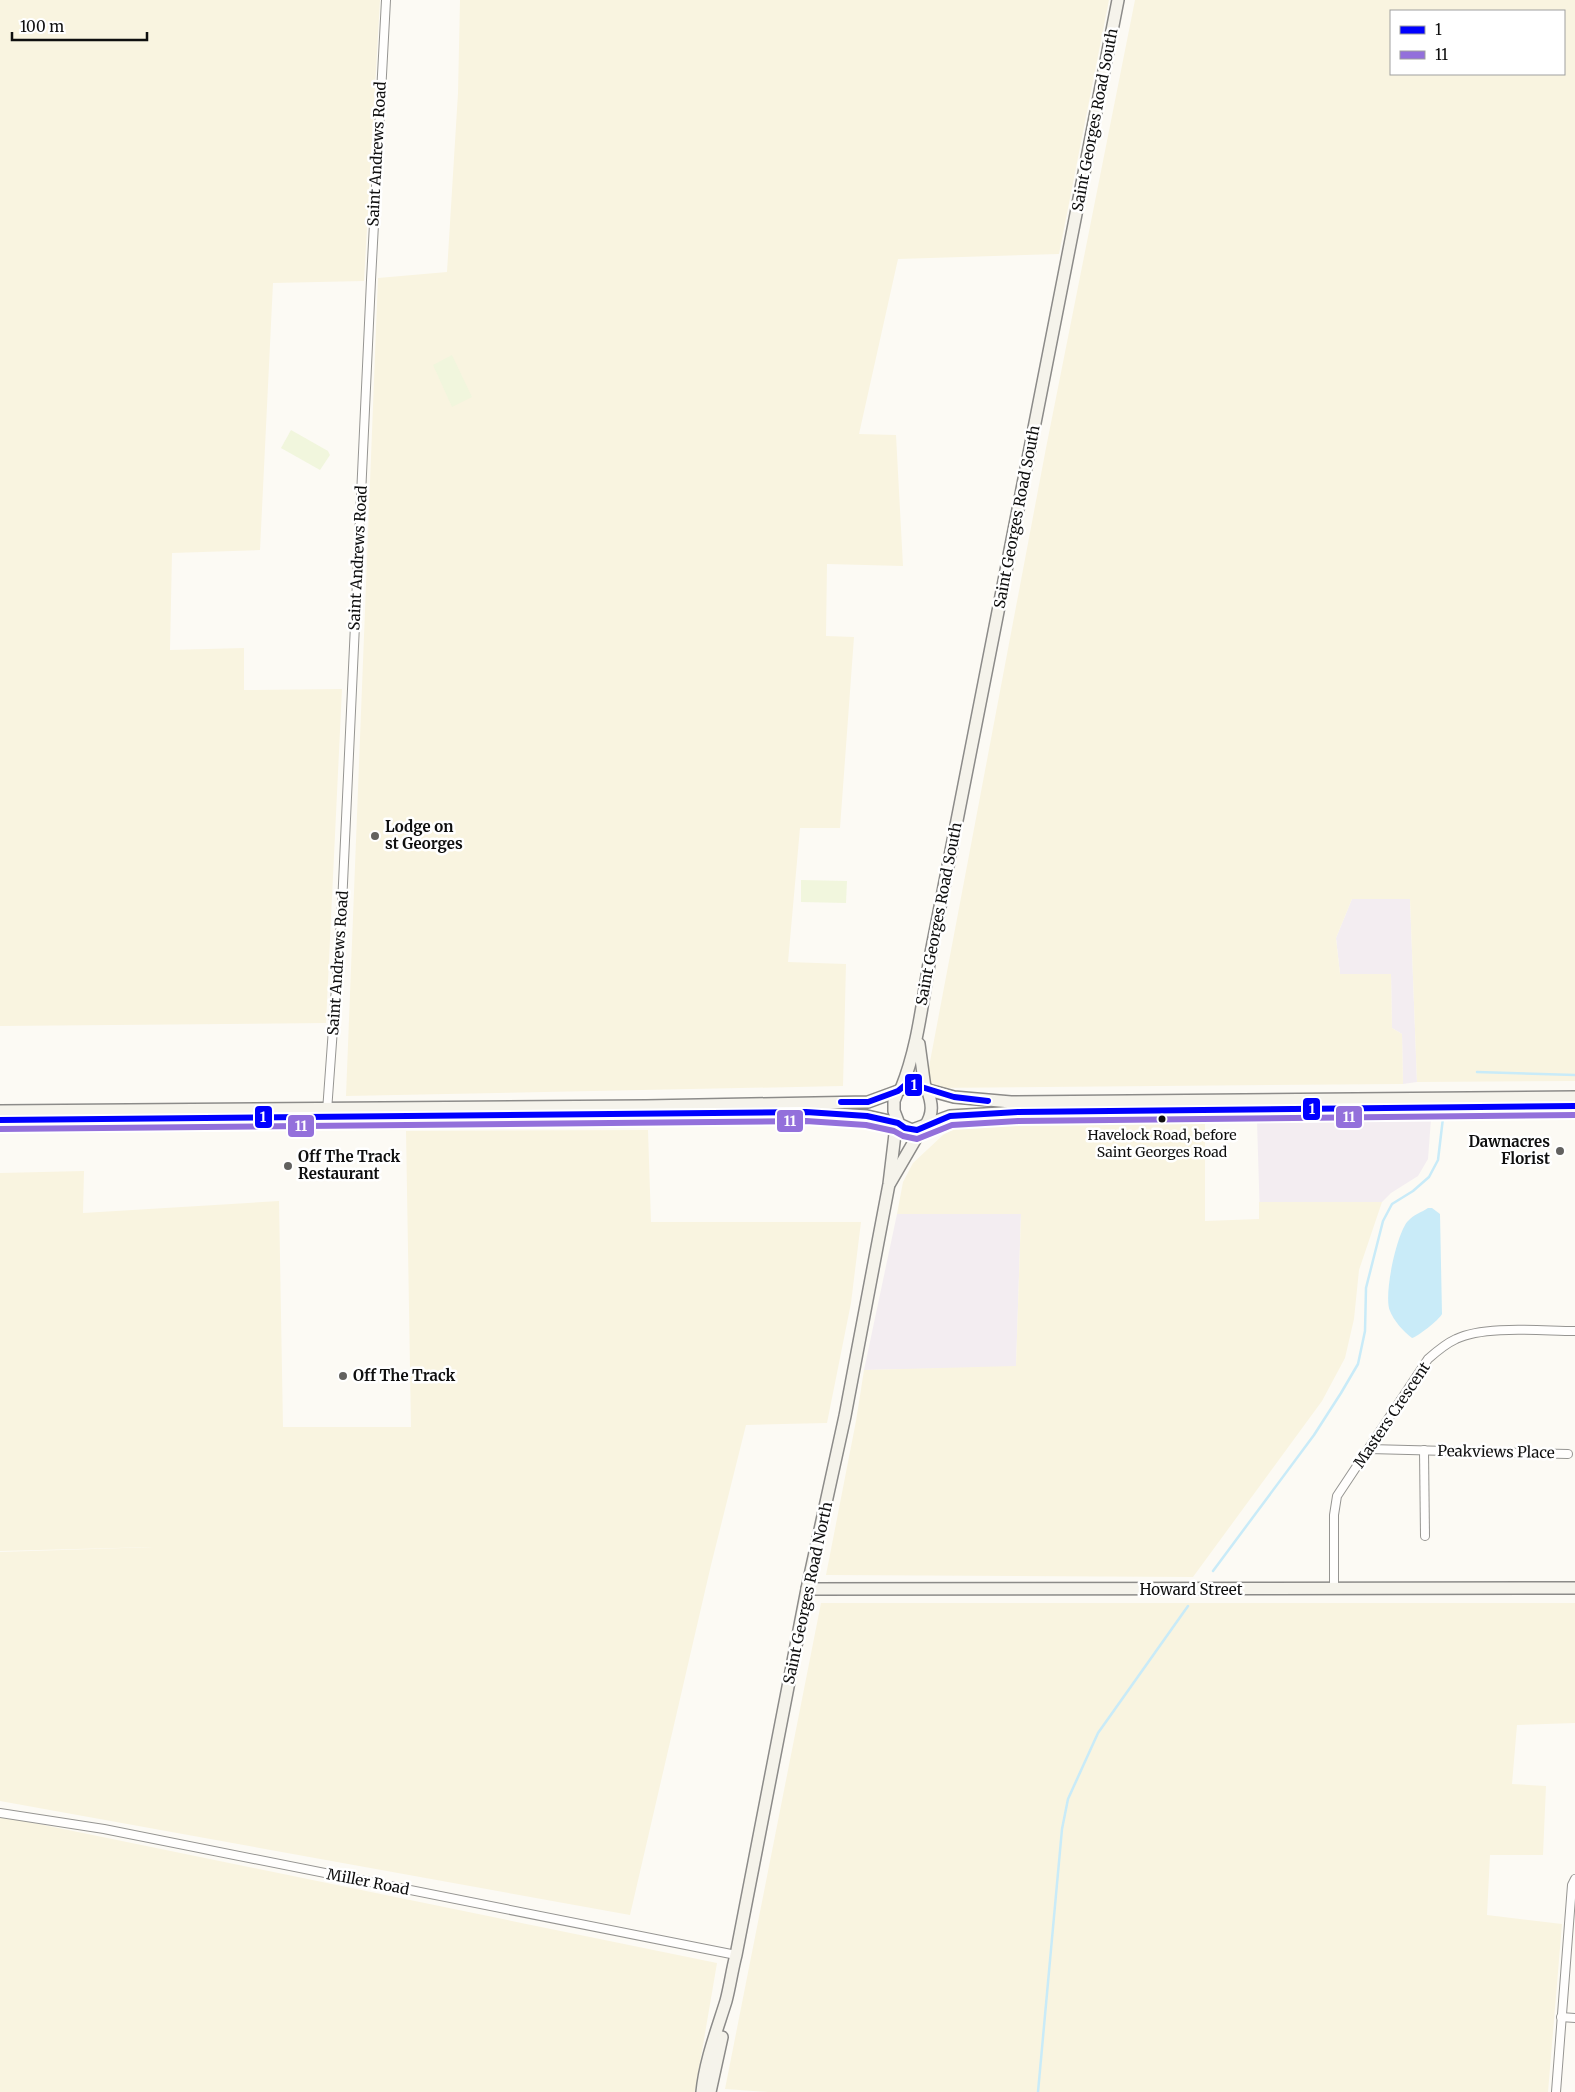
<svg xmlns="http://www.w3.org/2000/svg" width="1575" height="2092" viewBox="0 0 1575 2092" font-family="Merriweather,serif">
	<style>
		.industrial { fill: #f3edf1 }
		.farmland { fill: #f9f4e0; fill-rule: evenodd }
		.pitch { fill: #f1f6dd }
		.water { fill: #c9ebf8 }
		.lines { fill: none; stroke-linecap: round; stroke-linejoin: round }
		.stream { stroke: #c9ebf8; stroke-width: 2.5 }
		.street-casing { stroke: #969592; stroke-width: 10 }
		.secondary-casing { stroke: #8c8b89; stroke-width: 14 }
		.street { stroke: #fffefd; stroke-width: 8 }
		.secondary { stroke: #f5f3eb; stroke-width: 11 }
		.bus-1-casing { stroke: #fff; stroke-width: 10 }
		.bus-2-casing { stroke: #fff; stroke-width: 10 }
		.bus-1 { stroke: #00f; stroke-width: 6 }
		.bus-2 { stroke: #9370db; stroke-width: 6 }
		.poi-dot { fill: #62615f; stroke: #fff; stroke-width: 2 }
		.bus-dot { fill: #0f0f0f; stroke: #fff; stroke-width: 2 }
		.labels { text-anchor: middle; stroke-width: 5; stroke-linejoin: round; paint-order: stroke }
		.bus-label { font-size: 14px; fill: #0f0f0f; stroke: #fff }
		.street-label { font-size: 15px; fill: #0f0f0f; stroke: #fff }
		.poi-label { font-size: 15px; font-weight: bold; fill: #0f0f0f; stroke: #fff; text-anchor: start }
		.line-badge { stroke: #fff; stroke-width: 2 }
		.badge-label { font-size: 14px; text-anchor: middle; font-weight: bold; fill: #fff }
	</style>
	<rect width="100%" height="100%" fill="#fcfaf4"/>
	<g class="industrial">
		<path d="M 1352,899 L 1410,899 L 1417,1082 L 1403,1084 L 1402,1034 L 1392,1028 L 1391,974 L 1340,974 L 1336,938 Z"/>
		<path d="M 1431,1119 L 1428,1159 L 1418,1176 L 1391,1193 L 1382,1202 L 1260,1202 L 1260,1219 L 1257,1121 Z"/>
		<path d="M 897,1214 L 1021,1214 L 1016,1367 L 864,1370 Z"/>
	</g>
	<g class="farmland">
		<path d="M 0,0 L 380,0 L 364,281 L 273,283 L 260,550 L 172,553 L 170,650 L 244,648 L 244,690 L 342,689 L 326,1023 L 0,1026 Z"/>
		<path d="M 460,0 L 1109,0 L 1059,254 L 898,259 L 859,434 L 896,435 L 903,566 L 827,564 L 826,636 L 854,637 L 840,828 L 800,828 L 788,962 L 846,964 L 843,1086 L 346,1096 L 378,278 L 447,272 L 458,93 Z"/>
		<path d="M 1135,0 L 1575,0 L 1575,1081 L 1417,1082 L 1410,899 L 1352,899 L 1336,938 L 1340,974 L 1391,974 L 1392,1028 L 1402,1034 L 1403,1084 L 925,1088 L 1046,448 ZM 1391,11 L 1564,11 L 1564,74 L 1391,74 Z"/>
		<path d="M 1205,1122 L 1205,1221 L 1259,1219 L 1259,1202 L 1382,1202 L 1359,1270 L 1354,1319 L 1345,1358 L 1322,1401 L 1193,1577 L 826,1575 L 856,1421 L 864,1370 L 1016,1366 L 1021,1214 L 897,1214 L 903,1182 L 913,1163 L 943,1135 L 959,1126 Z"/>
		<path d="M 648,1130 L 651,1222 L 861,1222 L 851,1303 L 827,1423 L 746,1425 L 711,1565 L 630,1915 L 0,1801 L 0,1552 L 154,1547 L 0,1551 L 0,1173 L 84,1171 L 83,1213 L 279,1201 L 283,1427 L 411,1427 L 406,1131 Z"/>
		<path d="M 821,1603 L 1575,1603 L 1575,1723 L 1517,1725 L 1512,1784 L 1546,1786 L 1543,1855 L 1490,1855 L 1487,1915 L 1562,1924 L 1548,2092 L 768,2092 L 725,2089 Z"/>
		<path d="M 0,1816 L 717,1963 L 695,2092 L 0,2092 Z"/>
	</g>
	<g class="pitch">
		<path d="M 452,355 L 472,397 L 452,407 L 433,365 Z"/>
		<path d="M 291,430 L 328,451 L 330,455 L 320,470 L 281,448 Z"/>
		<path d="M 801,880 L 847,881 L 846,903 L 801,902 Z"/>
	</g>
	<path class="water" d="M 1428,1208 L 1432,1208 L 1440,1214 L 1442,1314 C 1439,1320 1417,1337 1412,1338 C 1403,1331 1394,1321 1390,1311 C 1383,1296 1397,1232 1408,1221 C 1413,1215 1422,1212 1428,1208 Z"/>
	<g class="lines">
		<g class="stream">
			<path d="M 1477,1072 L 1575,1075"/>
			<path d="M 1213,1571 L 1314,1435 L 1341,1393 L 1358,1364 L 1365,1331 L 1366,1288 L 1383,1221 L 1392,1204 L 1413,1191 L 1429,1177 L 1438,1160 L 1443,1118"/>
			<path d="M 1038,2092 L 1062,1829 L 1068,1799 L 1098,1733 L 1188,1606"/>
		</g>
		<defs>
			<g id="street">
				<path d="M 327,1111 L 342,905 L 371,280 L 386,0"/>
				<path d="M 1369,1449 L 1568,1454"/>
				<path d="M 1424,1450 L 1425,1536"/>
				<path d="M 1334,1589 L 1334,1515 L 1337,1496 L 1428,1359 C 1437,1351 1445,1344 1456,1339 C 1485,1325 1542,1331 1575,1331"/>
				<path d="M 0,1813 L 104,1829 L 736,1955"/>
				<path d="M 1561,2017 L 1575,2018"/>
				<path d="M 1556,2092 L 1572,1885 L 1575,1879"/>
			</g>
			<g id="secondary">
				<path d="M 919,1044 L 925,1088"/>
				<path d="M 901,1089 C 918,1047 922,1003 930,958 L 1118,0"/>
				<path d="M 1575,1097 L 1011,1102 L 954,1097 L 910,1085 L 898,1091 L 894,1101 L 894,1111 L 899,1124 L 912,1130 L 950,1116 L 1018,1112 L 1575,1106"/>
				<path d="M 0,1111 L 646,1106 L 868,1102 L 898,1091"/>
				<path d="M 0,1120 L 306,1118 L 364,1115 L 396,1117 L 806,1112 L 867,1116 L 898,1123"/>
				<path d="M 925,1126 C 934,1113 932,1103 927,1089"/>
				<path d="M 890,1183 L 922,1128"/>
				<path d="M 807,1589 L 1575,1588"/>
				<path d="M 702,2092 C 705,2061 717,2030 726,2001 C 730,1986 732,1970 736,1955 L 807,1589 L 845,1416 L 889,1184 L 895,1134 L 899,1124"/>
				<path d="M 710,2092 L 722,2037"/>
			</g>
		</defs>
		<use href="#street" class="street-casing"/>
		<use href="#secondary" class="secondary-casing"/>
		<use href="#street" class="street"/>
		<use href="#secondary" class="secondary"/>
		<defs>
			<g id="bus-1">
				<path d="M 841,1102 L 868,1102 L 898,1091 L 904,1086 L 915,1085 L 954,1097 L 988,1101"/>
				<path d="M 0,1120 L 806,1112 L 867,1116 L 898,1123 L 905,1128 L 917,1130 L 950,1116 L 1018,1112 L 1575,1106"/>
			</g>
			<path id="bus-2" d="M 0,1129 L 806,1121 L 866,1125 L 894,1131 L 903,1136 L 917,1139 L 952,1125 L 1018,1121 L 1575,1115"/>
		</defs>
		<use href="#bus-1" class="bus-1-casing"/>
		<use href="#bus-2" class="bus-2-casing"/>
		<use href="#bus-1" class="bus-1"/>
		<use href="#bus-2" class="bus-2"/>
	</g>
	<g class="poi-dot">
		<circle cx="375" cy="836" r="5"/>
		<circle cx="1560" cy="1151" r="5"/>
		<circle cx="288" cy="1166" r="5"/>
		<circle cx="343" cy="1376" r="5"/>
	</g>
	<circle class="bus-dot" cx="1162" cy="1119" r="4.5"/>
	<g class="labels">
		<g class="bus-label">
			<text x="1162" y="1140">Havelock Road, before<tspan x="1162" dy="17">Saint Georges Road</tspan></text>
		</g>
		<g class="street-label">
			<text transform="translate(1095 120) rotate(-79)" y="5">Saint Georges Road South</text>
			<text transform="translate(377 154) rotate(-87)" y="5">Saint Andrews Road</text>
			<text transform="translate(1017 517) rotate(-79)" y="5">Saint Georges Road South</text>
			<text transform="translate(358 558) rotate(-87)" y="5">Saint Andrews Road</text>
			<text transform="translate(939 914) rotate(-79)" y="5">Saint Georges Road South</text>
			<text transform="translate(338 963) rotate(-86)" y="5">Saint Andrews Road</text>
			<text transform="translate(1392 1415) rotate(-56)" y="5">Masters Crescent</text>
			<text transform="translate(1496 1452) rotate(1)" y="5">Peakviews Place</text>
			<text x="1191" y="1595">Howard Street</text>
			<text transform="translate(808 1593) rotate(-78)" y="5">Saint Georges Road North</text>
			<text transform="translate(368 1882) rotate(11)" y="5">Miller Road</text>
		</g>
		<g class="poi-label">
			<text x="385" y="832">Lodge on<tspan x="385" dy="17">st Georges</tspan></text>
			<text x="1550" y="1147" text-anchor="end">Dawnacres<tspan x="1550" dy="17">Florist</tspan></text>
			<text x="298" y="1162">Off The Track<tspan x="298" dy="17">Restaurant</tspan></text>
			<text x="353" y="1381">Off The Track</text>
		</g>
	</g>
	<g class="line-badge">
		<rect x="904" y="1073" width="19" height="24" rx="5" fill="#00f"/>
		<rect x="1302" y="1097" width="19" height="24" rx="5" fill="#00f"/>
		<rect x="254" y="1105" width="19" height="24" rx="5" fill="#00f"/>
		<rect x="1335" y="1105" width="28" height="24" rx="5" fill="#9370db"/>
		<rect x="776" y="1109" width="28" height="24" rx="5" fill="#9370db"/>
		<rect x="287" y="1114" width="28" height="24" rx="5" fill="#9370db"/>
	</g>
	<g class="badge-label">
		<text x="914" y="1090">1</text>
		<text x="1312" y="1114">1</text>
		<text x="263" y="1122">1</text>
		<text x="1349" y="1122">11</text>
		<text x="790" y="1126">11</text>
		<text x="301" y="1131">11</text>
	</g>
	<rect x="1390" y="10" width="175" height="65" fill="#ffffff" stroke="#9f9f9f"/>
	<rect x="1400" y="26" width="25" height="8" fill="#0000ff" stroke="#9f9f9f"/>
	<text x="1435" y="35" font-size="15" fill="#0f0f0f">1</text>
	<rect x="1400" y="51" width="25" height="8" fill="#9370db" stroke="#9f9f9f"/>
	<text x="1435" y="60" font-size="15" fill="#0f0f0f">11</text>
	<path d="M12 32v8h135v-8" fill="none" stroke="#0f0f0f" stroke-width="2.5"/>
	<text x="20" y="32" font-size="15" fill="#0f0f0f" stroke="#ffffff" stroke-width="4" paint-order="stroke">100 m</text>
</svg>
